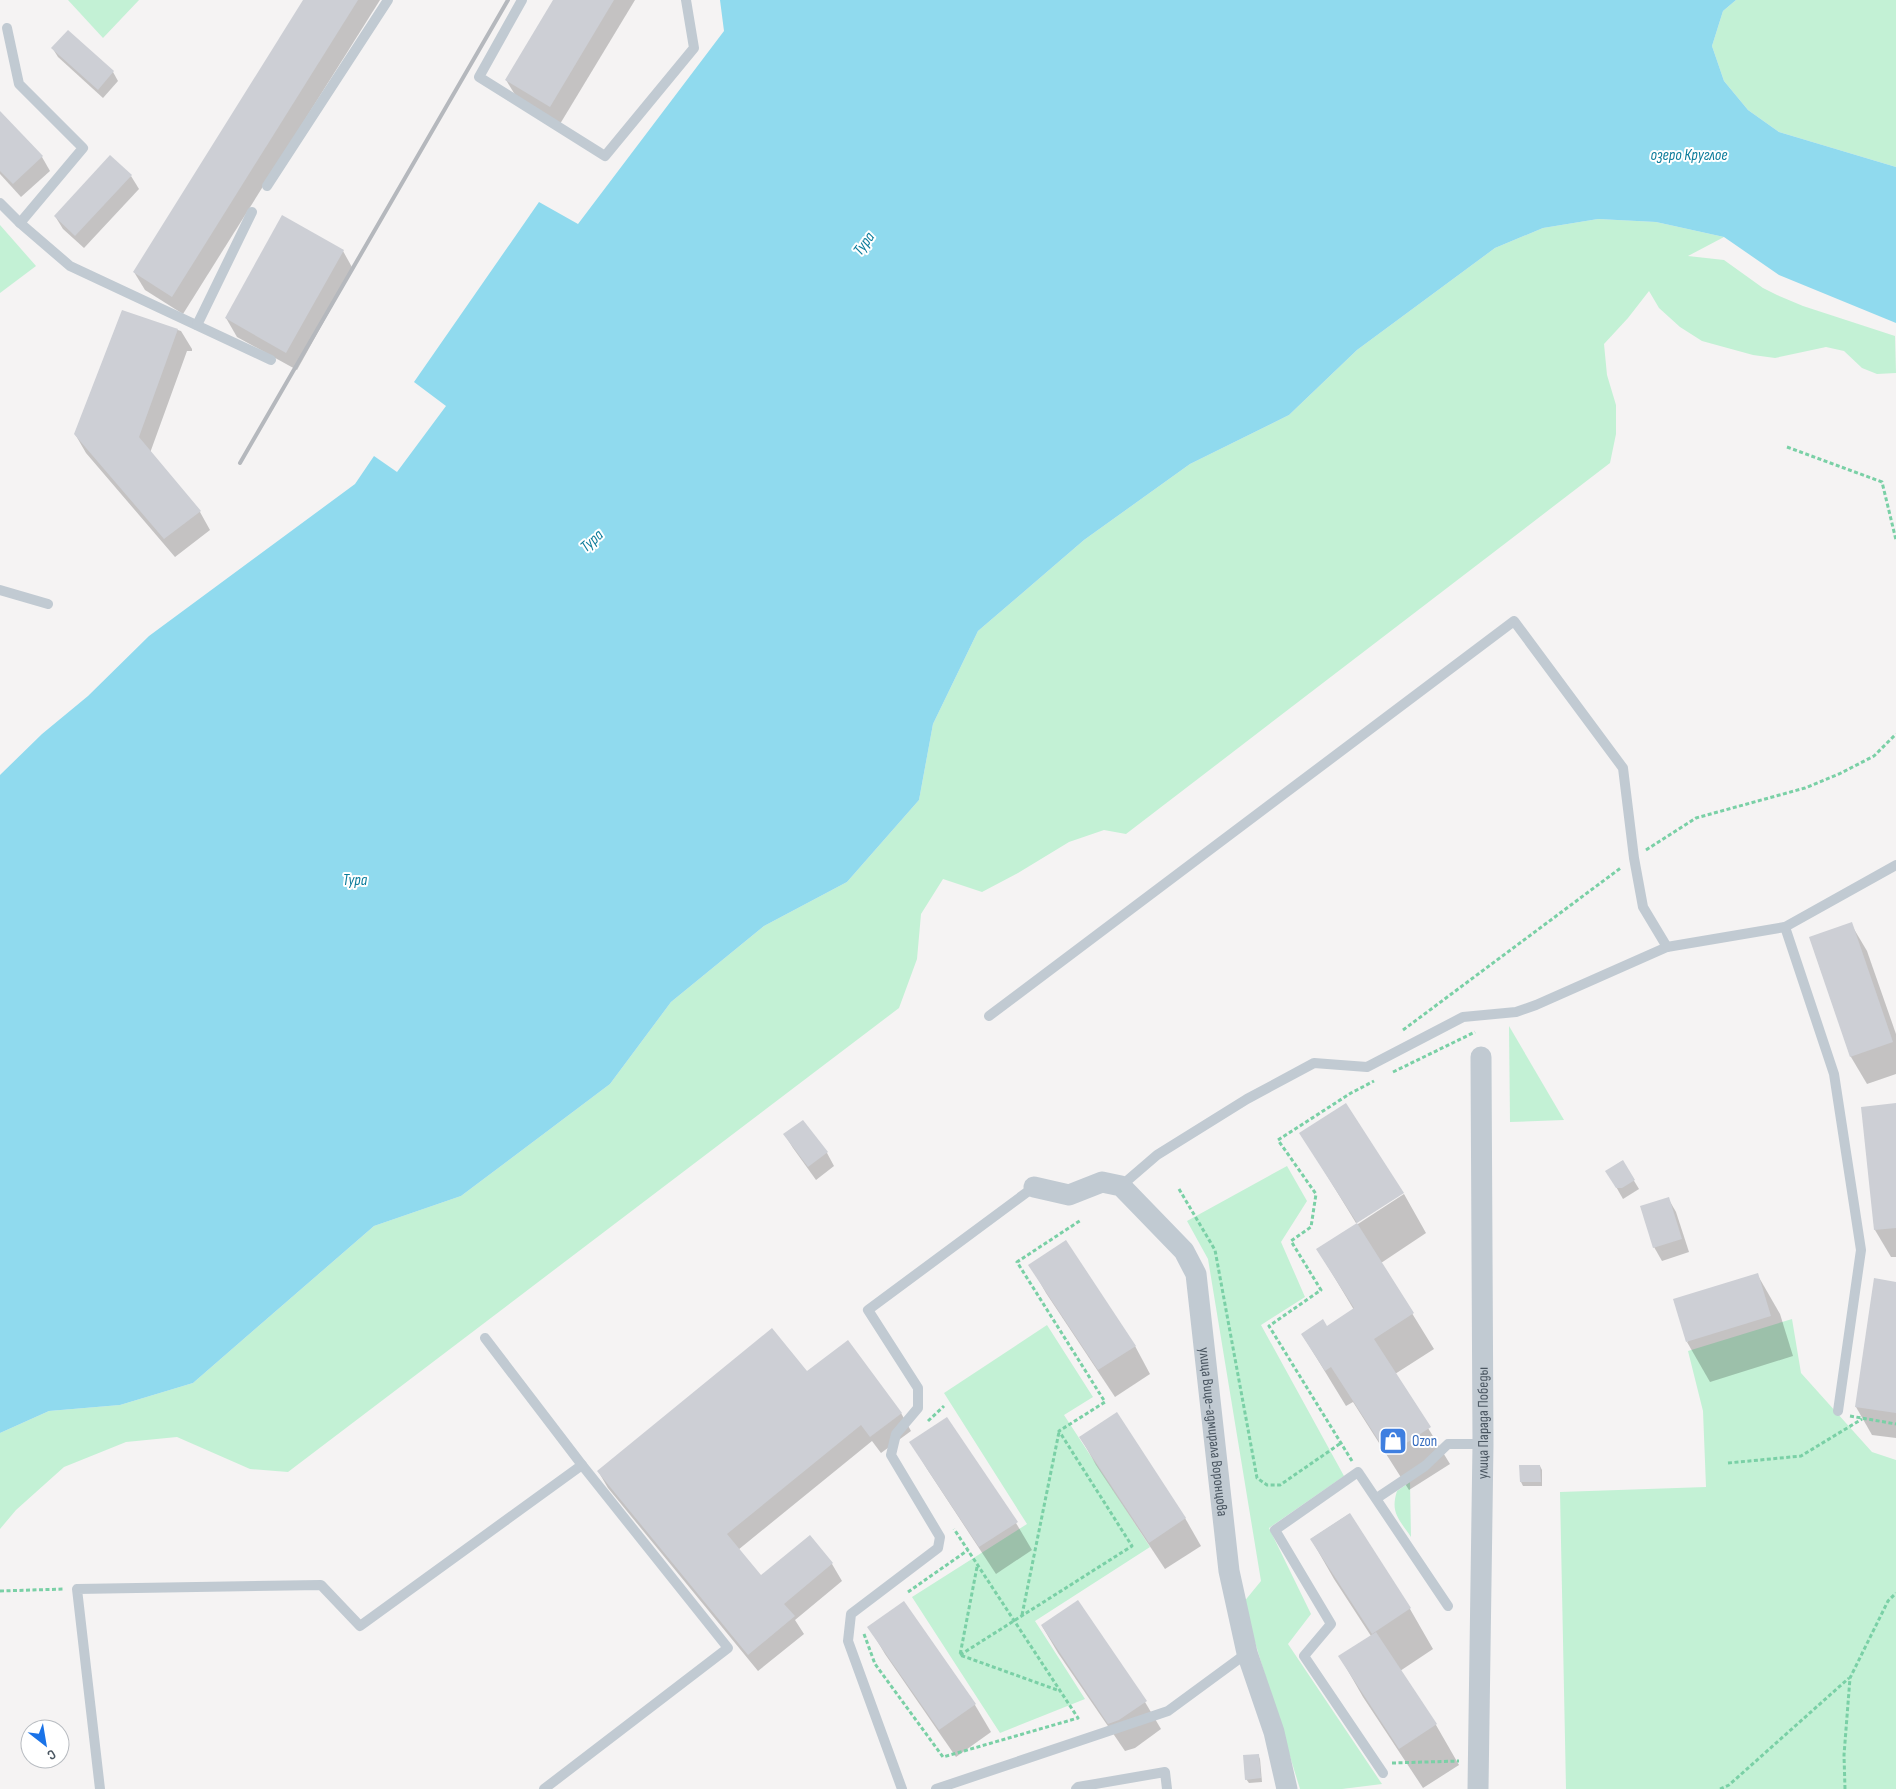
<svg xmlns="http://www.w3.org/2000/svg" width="1896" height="1789" viewBox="0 0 1896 1789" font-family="'Sofia Sans Condensed',sans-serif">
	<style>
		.green { fill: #c3f1d5 }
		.water { fill: #90daee }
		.shadow { fill: #0003 }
		.building { fill: #cdcfd5 }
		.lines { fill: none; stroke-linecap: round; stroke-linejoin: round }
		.path { stroke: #7ad0a6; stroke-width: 3; stroke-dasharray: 4 2.5; stroke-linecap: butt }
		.service { stroke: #c1cad2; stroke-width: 10 }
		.minor { stroke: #c1cad2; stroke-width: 21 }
		.rail { stroke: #b5b8bd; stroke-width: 4 }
		.labels { text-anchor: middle; stroke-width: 4; stroke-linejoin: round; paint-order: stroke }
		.street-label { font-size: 15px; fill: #4a5661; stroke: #fff }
		.shop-label { font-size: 15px; fill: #366cbe; stroke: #fff; text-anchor: start }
		.water-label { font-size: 16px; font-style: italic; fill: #0c7c9b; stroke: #fff }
	</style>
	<rect width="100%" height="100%" fill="#f5f3f3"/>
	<g class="green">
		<path d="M 68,0 L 139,0 L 103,38 Z"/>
		<path d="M 1736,0 L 1896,0 L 1896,167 L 1779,132 L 1748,110 L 1724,81 L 1712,46 L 1723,11 Z"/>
		<path d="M 1598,219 L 1656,222 L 1724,237 L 1688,256 L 1724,260 L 1763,288 L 1777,295 L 1803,306 L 1895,336 L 1896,373 L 1877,374 L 1862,368 L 1844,351 L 1826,347 L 1775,358 L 1753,355 L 1702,341 L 1680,327 L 1659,308 L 1649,291 L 1628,318 L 1604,344 L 1607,375 L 1616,405 L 1616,434 L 1610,463 L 1126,834 L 1104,830 L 1069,842 L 1018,873 L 982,892 L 943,879 L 921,914 L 917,959 L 899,1008 L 288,1472 L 250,1469 L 177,1437 L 126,1442 L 64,1467 L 16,1510 L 0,1529 L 0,1433 L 49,1411 L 120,1405 L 193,1383 L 374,1226 L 461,1196 L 610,1084 L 671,1002 L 764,926 L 847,882 L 919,800 L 933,724 L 978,631 L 1084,540 L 1190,464 L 1289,415 L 1357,350 L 1495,248 L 1543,228 Z"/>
		<path d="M 0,225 L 36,266 L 0,293 Z"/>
		<path d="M 1509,1026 L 1564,1120 L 1510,1122 Z"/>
		<path d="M 1287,1166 L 1307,1201 L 1281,1242 L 1305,1297 L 1261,1325 L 1344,1476 L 1269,1528 L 1311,1614 L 1288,1644 L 1382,1784 L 1342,1789 L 1300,1789 L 1243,1603 L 1261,1581 L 1208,1259 L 1187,1221 Z"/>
		<path d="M 1792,1319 L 1801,1373 L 1872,1452 L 1896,1460 L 1896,1789 L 1566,1789 L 1560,1492 L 1706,1487 L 1703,1411 L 1688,1351 Z"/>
		<path d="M 1047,1325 L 1093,1397 L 1064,1415 L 1150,1547 L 1035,1621 L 1085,1699 L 1000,1733 L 912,1597 L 1027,1524 L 944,1393 Z"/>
		<path d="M 1410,1482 L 1411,1537 C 1399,1519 1390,1513 1397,1491 Z"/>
	</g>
	<path class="water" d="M 720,0 L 1736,0 L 1723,11 L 1712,46 L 1724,81 L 1748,110 L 1779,132 L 1896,167 L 1896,323 L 1779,275 L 1724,237 L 1656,222 L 1598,219 L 1543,228 L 1495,248 L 1357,350 L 1289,415 L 1190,464 L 1084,540 L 978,631 L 933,724 L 919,800 L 847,882 L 764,926 L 671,1002 L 610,1084 L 461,1196 L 374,1226 L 193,1383 L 120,1405 L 49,1411 L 0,1433 L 0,775 L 42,734 L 88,696 L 149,636 L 355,484 L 374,456 L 397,472 L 446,406 L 414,382 L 539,202 L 578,224 L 724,31 Z"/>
	<g class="shadow">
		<path d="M 305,0 L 380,0 L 183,314 L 145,290 L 134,272 Z"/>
		<path d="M 554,0 L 635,0 L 560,124 L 517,98 L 506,80 Z"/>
		<path d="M 68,32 L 113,72 L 118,81 L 103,98 L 58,57 L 53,49 Z"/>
		<path d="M 0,113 L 42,157 L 50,171 L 21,197 L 0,174 Z"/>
		<path d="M 131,176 L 139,189 L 84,248 L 63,229 L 55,216 Z"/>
		<path d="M 343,251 L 353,269 L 297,370 L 237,337 L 226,318 Z"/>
		<path d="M 122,312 L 181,331 L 192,349 L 192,351 L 187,351 L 150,453 L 200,512 L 210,530 L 175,557 L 86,453 L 75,434 Z"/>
		<path d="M 1851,924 L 1867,951 L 1896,1034 L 1896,1074 L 1867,1084 L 1851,1057 L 1810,938 Z"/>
		<path d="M 1896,1104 L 1896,1257 L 1891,1257 L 1875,1230 Z"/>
		<path d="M 1301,1133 L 1403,1192 L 1356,1223 Z"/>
		<path d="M 785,1135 L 827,1153 L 834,1166 L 816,1180 L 793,1148 Z"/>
		<path d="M 1622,1161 L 1639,1189 L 1623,1199 L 1607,1171 Z"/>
		<path d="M 1404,1194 L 1426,1233 L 1381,1263 L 1434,1349 L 1395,1374 L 1450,1464 L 1409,1490 L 1353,1402 L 1346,1406 L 1302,1334 L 1327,1328 L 1354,1310 L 1318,1250 Z"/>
		<path d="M 1668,1198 L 1676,1212 L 1689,1252 L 1662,1261 L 1654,1247 Z"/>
		<path d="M 1030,1265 L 1135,1346 L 1150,1374 L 1115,1397 L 1046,1293 Z"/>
		<path d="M 1757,1274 L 1780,1314 L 1793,1356 L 1710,1382 L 1687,1342 Z"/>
		<path d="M 1896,1283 L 1896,1438 L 1872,1435 L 1856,1407 Z"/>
		<path d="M 807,1372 L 901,1413 L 911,1431 L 881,1453 L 872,1441 L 738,1550 L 761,1577 L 810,1536 L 832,1564 L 842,1581 L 795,1620 L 804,1634 L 758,1671 L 608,1488 L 598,1471 Z"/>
		<path d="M 1081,1438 L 1185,1518 L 1201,1546 L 1165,1569 L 1096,1465 Z"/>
		<path d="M 911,1442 L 1016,1523 L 1032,1550 L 996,1574 L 927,1469 Z"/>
		<path d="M 1540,1466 L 1542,1470 L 1542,1486 L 1523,1486 L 1521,1482 Z"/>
		<path d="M 1349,1514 L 1410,1609 L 1433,1649 L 1400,1671 L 1436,1725 L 1459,1765 L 1423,1788 L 1363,1697 L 1340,1657 L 1371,1636 L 1334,1579 L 1311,1539 Z"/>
		<path d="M 904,1603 L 975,1705 L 991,1732 L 956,1757 L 885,1654 L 869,1627 Z"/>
		<path d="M 1042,1626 L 1145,1702 L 1161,1729 L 1135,1748 L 1125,1751 L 1058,1653 Z"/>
		<path d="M 1258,1755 L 1260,1759 L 1262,1782 L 1249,1783 L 1246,1779 Z"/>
	</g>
	<g class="building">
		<path d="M 303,0 L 358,0 L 172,297 L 133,272 Z"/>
		<path d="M 553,0 L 614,0 L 550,107 L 505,80 Z"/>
		<path d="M 68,30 L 114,71 L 98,90 L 51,48 Z"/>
		<path d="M 0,111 L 43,156 L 13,184 L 0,171 Z"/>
		<path d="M 110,155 L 132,175 L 75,236 L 54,216 Z"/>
		<path d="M 282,215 L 344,250 L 286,353 L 225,318 Z"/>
		<path d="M 122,310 L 178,329 L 139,437 L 201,511 L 164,539 L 74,434 Z"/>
		<path d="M 1852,922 L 1893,1042 L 1850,1057 L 1809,937 Z"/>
		<path d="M 1346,1103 L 1404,1193 L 1357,1223 L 1299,1133 Z"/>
		<path d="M 1896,1103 L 1896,1228 L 1874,1230 L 1861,1107 Z"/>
		<path d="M 803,1120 L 828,1152 L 808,1167 L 783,1134 Z"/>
		<path d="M 1623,1160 L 1635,1180 L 1622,1188 L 1616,1188 L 1605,1171 Z"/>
		<path d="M 1669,1197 L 1682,1239 L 1653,1248 L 1640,1206 Z"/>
		<path d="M 1357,1223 L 1414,1313 L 1374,1339 L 1431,1427 L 1388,1455 L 1331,1367 L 1325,1371 L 1301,1334 L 1323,1319 L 1327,1326 L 1354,1308 L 1316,1249 Z"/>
		<path d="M 1066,1240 L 1136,1346 L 1098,1370 L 1028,1265 Z"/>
		<path d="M 1758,1273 L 1771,1316 L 1686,1342 L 1673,1299 Z"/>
		<path d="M 1874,1278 L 1896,1282 L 1896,1413 L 1855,1407 Z"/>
		<path d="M 772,1328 L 807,1371 L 848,1340 L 902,1413 L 870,1437 L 861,1425 L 727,1534 L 761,1575 L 810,1535 L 833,1563 L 784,1604 L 795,1616 L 748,1655 L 597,1471 Z"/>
		<path d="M 1117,1412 L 1186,1518 L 1149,1543 L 1079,1437 Z"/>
		<path d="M 947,1417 L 1018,1522 L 979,1547 L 909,1442 Z"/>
		<path d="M 1519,1465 L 1540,1465 L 1541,1482 L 1520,1482 Z"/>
		<path d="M 1350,1513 L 1411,1608 L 1372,1634 L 1310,1539 Z"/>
		<path d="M 1078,1600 L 1147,1701 L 1119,1720 L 1108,1724 L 1041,1625 Z"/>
		<path d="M 904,1601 L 976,1704 L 939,1730 L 867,1627 Z"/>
		<path d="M 1376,1632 L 1437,1724 L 1399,1749 L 1338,1656 Z"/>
		<path d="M 1259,1754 L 1261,1778 L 1245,1780 L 1243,1755 Z"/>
	</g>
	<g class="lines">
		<g class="path">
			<path d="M 1787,447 L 1882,482 L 1896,540"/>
			<path d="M 1646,850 L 1696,818 L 1805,788 L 1839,774 L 1874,756 L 1896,734"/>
			<path d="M 1403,1030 L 1622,867"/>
			<path d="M 1393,1072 L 1475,1032"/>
			<path d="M 1179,1189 L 1215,1250 L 1257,1478 L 1267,1485 L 1280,1485 L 1341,1443"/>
			<path d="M 1850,1416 L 1896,1424"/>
			<path d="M 928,1421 L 944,1406"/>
			<path d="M 1352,1461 L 1269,1326 L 1321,1290 L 1291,1241 L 1311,1227 L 1316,1194 L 1278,1140 L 1351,1093 L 1374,1081"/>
			<path d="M 1728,1463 L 1801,1456 L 1862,1419"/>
			<path d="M 977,1567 L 960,1655 L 1060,1691"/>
			<path d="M 0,1591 L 64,1589"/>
			<path d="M 908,1592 L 968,1550"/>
			<path d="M 1022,1615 L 1059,1432"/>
			<path d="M 864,1634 L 875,1664 L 943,1757 L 1078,1718 L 954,1529"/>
			<path d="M 960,1655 L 1132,1546 L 1059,1431 L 1105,1402 L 1017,1262 L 1081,1220"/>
			<path d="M 1392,1763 L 1459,1761"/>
			<path d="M 1720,1789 L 1729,1785 L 1849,1678"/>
			<path d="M 1845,1789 L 1844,1755 L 1850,1678 L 1888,1601 L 1896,1593"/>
		</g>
		<g class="service">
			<path d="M 522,0 L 479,77 L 605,156 L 694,48 L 686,0"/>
			<path d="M 7,28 L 19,84 L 83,148 L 20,223"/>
			<path d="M 267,186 L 388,0"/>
			<path d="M 0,203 L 20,223 L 70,266 L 271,360"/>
			<path d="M 197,325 L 252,212"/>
			<path d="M 0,590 L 48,604"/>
			<path d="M 1785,927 L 1834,1074 L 1861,1250 L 1838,1411"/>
			<path d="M 989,1016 L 1514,621 L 1623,768 L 1634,858 L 1643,907 L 1667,947"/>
			<path d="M 1121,1186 L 1157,1155 L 1247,1099 L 1314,1063 L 1367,1067 L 1463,1017 L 1516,1012 L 1536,1005 L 1667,947 L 1785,927 L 1896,865"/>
			<path d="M 485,1338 L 582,1465 L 728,1648 L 544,1789"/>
			<path d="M 1377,1498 L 1425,1466 L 1448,1444 L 1483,1444"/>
			<path d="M 1383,1773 L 1304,1656 L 1331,1624 L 1275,1530 L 1358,1472 L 1448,1606"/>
			<path d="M 100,1789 L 77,1589 L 321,1585 L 360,1626 L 582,1465"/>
			<path d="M 902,1789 L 848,1641 L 851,1614 L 938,1548 L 940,1537 L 891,1455 L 896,1434 L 918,1408 L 918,1388 L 868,1310 L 1034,1187"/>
			<path d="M 936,1789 L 1168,1711 L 1247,1653"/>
			<path d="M 1076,1789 L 1078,1787 L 1165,1772 L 1167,1789"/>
		</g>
		<g class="minor">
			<path id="s1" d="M 1034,1187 L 1069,1195 L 1102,1182 L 1121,1186 L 1184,1251 L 1196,1274 L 1229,1571 L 1247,1653 L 1274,1732 L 1287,1789"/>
			<path id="s2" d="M 1478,1789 L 1483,1444 L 1481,1057"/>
		</g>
		<path class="rail" d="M 240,463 L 508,0"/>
	</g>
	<defs>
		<symbol id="shop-square" viewBox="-11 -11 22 22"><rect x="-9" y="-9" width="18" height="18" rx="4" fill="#3f7fe0" stroke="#fff"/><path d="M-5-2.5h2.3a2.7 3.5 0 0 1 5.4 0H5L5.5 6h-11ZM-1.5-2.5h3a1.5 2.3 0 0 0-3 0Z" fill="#fff"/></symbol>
	</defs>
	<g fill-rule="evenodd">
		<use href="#shop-square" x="1377" y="1425" width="32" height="32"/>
	</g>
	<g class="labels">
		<g class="street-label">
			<text dy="5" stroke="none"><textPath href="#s2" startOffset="366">улица Парада Победы</textPath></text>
			<text dy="5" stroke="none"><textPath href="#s1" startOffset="366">улица Вице-адмирала Воронцова</textPath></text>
		</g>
		<g class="shop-label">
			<text x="1412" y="1446">Ozon</text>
		</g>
		<g class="water-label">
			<text x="1689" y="160">озеро Круглое</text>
			<text transform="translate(863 243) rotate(-54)" y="6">Тура</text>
			<text transform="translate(591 540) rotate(-42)" y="6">Тура</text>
			<text x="355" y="885">Тура</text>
		</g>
	</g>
	<g transform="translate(45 1744) rotate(149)"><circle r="24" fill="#ffffff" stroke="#b7bbc0"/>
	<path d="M0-4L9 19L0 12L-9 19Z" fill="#1a73e8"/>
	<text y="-8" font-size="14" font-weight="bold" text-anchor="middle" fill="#4a5661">С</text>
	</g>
</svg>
